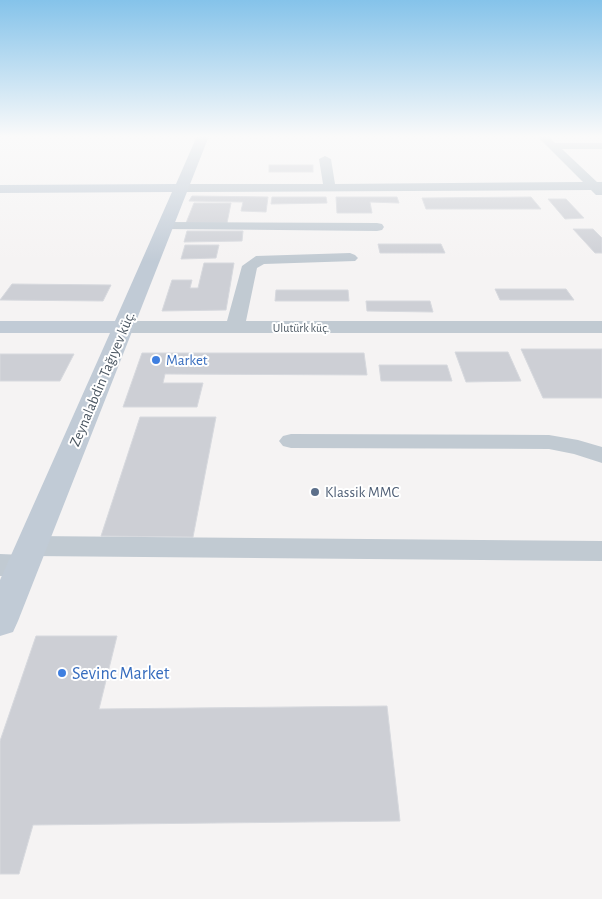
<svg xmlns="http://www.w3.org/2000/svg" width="602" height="899" viewBox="0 0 602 899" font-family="'Alegreya Sans',sans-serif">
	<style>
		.building { fill: #cdcfd5; stroke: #d7d9de }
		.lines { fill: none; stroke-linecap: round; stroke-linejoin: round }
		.street { fill: #c1cad2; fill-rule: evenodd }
		.secondary { fill: #c1cbd6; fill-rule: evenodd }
		.shop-dot { fill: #3f7fe0; stroke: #fff; stroke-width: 2 }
		.service-dot { fill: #5c6f8a; stroke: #fff; stroke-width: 2 }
		.labels { text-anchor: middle; stroke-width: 4; stroke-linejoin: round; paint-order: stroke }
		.far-street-label { font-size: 12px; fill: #4a5661; stroke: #fff }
		.shop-label { font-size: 15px; fill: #366cbe; stroke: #fff; text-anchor: start }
		.street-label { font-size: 15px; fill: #4a5661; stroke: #fff }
		.service-label { font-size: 15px; fill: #4e5e75; stroke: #fff; text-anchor: start }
		.near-shop-label { font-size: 18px; fill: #366cbe; stroke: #fff; text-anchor: start }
	</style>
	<rect width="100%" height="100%" fill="#f5f3f3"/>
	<g class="building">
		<rect x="269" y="165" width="44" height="7"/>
		<path d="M 192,196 L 268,197 L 266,212 L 241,211 L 243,202 L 189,201 Z"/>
		<path d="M 272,197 L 326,197 L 327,203 L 271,204 Z"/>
		<path d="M 336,197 L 397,197 L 399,203 L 370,202 L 372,213 L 337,213 Z"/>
		<path d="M 531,197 L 541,209 L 426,209 L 422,198 Z"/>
		<path d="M 548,199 L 566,199 L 584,218 L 565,219 Z"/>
		<path d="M 194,203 L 231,203 L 227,223 L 186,223 Z"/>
		<path d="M 573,229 L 593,229 L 602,238 L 602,253 L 595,253 Z"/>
		<path d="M 187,231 L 243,231 L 242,241 L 184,242 Z"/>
		<path d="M 378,244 L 441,244 L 445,253 L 380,253 Z"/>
		<path d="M 185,245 L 219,245 L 216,258 L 181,259 Z"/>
		<path d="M 204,263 L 234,263 L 226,310 L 162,311 L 172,280 L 192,280 L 190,288 L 198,288 Z"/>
		<path d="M 12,284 L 111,285 L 103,301 L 0,300 Z"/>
		<path d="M 495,289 L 566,289 L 574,300 L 500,300 Z"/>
		<path d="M 276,290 L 348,290 L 349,301 L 275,301 Z"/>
		<path d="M 366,301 L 430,301 L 433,312 L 367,311 Z"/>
		<path d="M 521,349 L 602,349 L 602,398 L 543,398 Z"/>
		<path d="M 455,352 L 508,352 L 521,381 L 466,382 Z"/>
		<path d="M 142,353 L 364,353 L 367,375 L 165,374 L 163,383 L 203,383 L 197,407 L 123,407 Z"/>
		<path d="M 0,354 L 74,354 L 60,381 L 0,381 Z"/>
		<path d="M 379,365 L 447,365 L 452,381 L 381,381 Z"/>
		<path d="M 140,417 L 216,417 L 193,537 L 101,536 Z"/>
		<path d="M 36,636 L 117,636 L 99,709 L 387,706 L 400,821 L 33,825 L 19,874 L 0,874 L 0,741 Z"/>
	</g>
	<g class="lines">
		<g class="street">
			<path d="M 537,136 L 548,136 L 555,143 L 602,143 L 602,149 L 562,149 L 597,182 L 602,182 L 602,195 L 596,195 L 591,190 L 182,192 L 176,188 L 182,184 L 323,184 L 319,159 L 325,156 L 331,159 L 335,184 L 583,182 Z"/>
			<path d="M 167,222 L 377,223 L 382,224 L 384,227 L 382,230 L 377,231 L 162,229 L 160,226 Z"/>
			<path d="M 350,253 L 355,255 L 358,258 L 355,261 L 264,264 L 257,268 L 246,321 L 602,321 L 602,333 L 124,333 L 117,331 L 115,327 L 117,323 L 124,321 L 227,321 L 242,266 L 256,256 Z"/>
			<path d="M 291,434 L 549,435 L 578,440 L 602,447 L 602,463 L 574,454 L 549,449 L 291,448 L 283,446 L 279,441 L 283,436 Z"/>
			<path d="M 32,536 L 602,541 L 602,561 L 32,556 L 22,553 L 18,546 L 22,539 Z"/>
			<path d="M 0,554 L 24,555 L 34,558 L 38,566 L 34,574 L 24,577 L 0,576 Z"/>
		</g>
		<path class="secondary" d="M 197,136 L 209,136 L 18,621 L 13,632 L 0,636 L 0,580 L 110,333 L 0,333 L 0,321 L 115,321 L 172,192 L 0,193 L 0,185 L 176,184 Z"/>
	</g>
	<linearGradient id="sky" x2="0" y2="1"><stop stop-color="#85c3ea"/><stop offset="0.52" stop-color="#fafafa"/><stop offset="1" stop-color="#fafafa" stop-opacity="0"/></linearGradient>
	<rect width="602" height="262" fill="url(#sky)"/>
	<g class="shop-dot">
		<circle cx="156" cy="360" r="5"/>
		<circle cx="62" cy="673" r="5"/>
	</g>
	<circle class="service-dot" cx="315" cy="492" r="5"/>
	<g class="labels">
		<g class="far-street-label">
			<text x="301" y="332">Ulutürk küç.</text>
		</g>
		<g class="shop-label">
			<text x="166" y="365">Market</text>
		</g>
		<g class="street-label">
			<text transform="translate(102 379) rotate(-67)" y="5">Zeynalabdin Tağıyev küç.</text>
		</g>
		<g class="service-label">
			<text x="325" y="497">Klassik MMC</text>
		</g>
		<g class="near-shop-label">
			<text x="72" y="679">Sevinc Market</text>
		</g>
	</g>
</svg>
